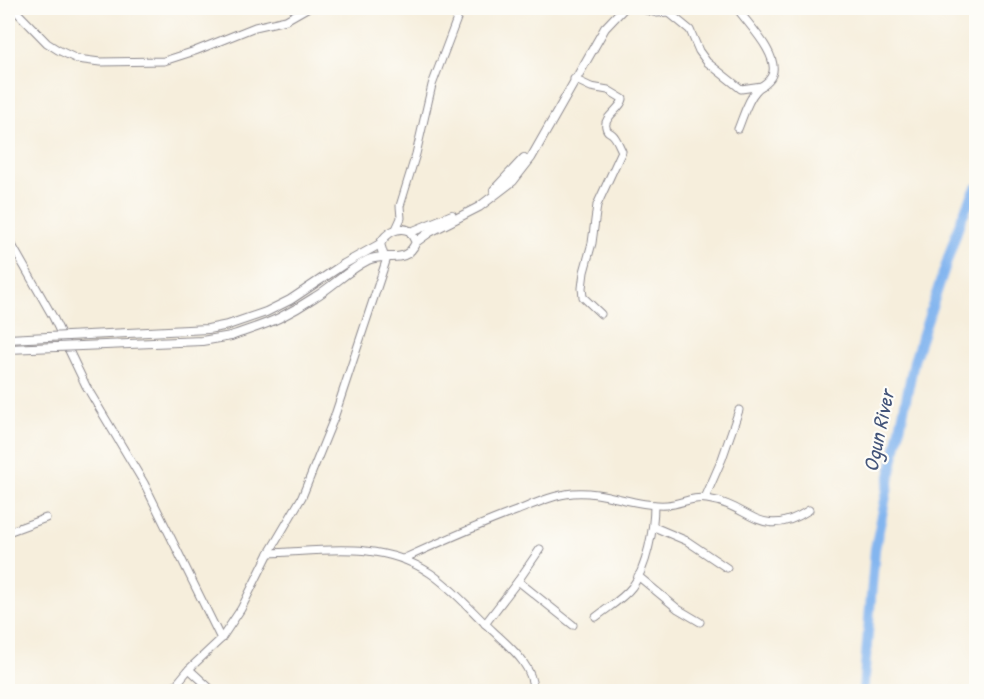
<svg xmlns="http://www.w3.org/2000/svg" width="984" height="699" viewBox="0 0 984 699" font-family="'Patrick Hand',sans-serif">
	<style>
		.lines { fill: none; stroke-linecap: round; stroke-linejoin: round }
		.river { stroke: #83b5ef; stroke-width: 10 }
		.minor-casing { stroke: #8c888c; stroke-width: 9 }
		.major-casing { stroke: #8c888c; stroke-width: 10 }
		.minor { stroke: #fff; stroke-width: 7 }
		.major { stroke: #fff; stroke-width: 8 }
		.major-bridge-casing { stroke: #8c888c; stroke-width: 10; stroke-linecap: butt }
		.major-bridge { stroke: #fff; stroke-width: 8 }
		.labels { text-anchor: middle; stroke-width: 4.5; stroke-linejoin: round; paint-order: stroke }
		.water-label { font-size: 21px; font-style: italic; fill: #44557a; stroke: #fdfcf7 }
	</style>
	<rect width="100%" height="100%" fill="#fdfcf7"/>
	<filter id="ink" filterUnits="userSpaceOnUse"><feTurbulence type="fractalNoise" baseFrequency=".0167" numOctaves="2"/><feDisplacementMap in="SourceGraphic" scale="12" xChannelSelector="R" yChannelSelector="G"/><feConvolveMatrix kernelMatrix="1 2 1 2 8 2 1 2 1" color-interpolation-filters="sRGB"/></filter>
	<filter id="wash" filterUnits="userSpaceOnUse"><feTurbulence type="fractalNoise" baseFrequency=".008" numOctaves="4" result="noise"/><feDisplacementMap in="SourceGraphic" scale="24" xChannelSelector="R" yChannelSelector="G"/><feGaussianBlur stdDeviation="1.35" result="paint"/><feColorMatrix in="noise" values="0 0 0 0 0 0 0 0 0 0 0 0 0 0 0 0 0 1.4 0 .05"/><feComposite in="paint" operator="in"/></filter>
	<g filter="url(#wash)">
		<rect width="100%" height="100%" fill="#f6eedc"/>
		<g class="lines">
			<path class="river" d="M 863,692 L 875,549 L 914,361 L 961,219 L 976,188"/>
		</g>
	</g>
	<g filter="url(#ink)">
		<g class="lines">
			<defs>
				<g id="minor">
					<path d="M 13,8 L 47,43 L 58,50 L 77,59 L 100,62 L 164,61 L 195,51 L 255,27 L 286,20 L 307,8"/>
					<path d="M 638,8 L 657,13 L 668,12 L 690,30 L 699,51 L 707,62 L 741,89 L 762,86"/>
					<path d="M 574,79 L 591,87 L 608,90 L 623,99 C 621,109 603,117 606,127 C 607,132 608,131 612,134 C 617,138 619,146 622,151 L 597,205 L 592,243 L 584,272 L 582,288 L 583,297 L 601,314"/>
					<path d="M 738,129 C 743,117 747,101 756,91 C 761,85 769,83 772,75 C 780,56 749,25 739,11 L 743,8"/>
					<path d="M 396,229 L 401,218 L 400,206 L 416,154 L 432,85 L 461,8"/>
					<path d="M 8,238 L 53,317 L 86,386 L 144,483 L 221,639"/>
					<path d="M 705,498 L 722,459 L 739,410"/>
					<path d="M 654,527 L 687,541 L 727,568"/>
					<path d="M 8,532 L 46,518"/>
					<path d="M 269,553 C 325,551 380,540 430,573 C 454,589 473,613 494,632 C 511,648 534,666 533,692"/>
					<path d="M 403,559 C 440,542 478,525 516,511 C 534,504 553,495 573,493 C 604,490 635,507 667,505 C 681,504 693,496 707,499 C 751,505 760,542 809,510"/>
					<path d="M 638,576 L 678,609 L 700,622"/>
					<path d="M 518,581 L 573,625"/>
					<path d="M 596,617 C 607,608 623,599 632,587 C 647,568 654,528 654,505"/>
					<path d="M 485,624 L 518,581 L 540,549"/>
					<path d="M 189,669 L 214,692"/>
					<path d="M 170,692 L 189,669 L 221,639 L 241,609 L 269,553 L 302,497 L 334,418 L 387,258"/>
				</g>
				<g id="major">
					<path d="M 494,190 L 524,158"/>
					<path d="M 411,232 L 452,215"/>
					<path d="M 416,242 L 430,232 L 479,207 L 513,181 L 531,158 L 605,28 L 624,8"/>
					<path d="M 228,325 L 266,312 L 290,300 L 344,264 L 380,244"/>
					<path d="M 231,336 C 246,330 263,326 279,318 C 291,312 303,305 315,297 C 333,286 348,270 368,260 C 386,251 405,267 416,242 L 410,231 C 398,225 386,233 380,244 L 384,257"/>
				</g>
			</defs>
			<use href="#minor" class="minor-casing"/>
			<use href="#major" class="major-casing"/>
			<use href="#minor" class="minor"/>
			<use href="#major" class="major"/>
			<defs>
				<g id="major-bridge">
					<path d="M 8,339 L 208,329 L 228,325"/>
					<path d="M 8,349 L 202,341 L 231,336"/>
				</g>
			</defs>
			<use href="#major-bridge" class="major-bridge-casing"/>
			<use href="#major-bridge" class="major-bridge"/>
		</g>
	</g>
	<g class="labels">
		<g class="water-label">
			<text transform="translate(879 431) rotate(-78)" y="7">Ogun River</text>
		</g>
	</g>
	<rect width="984" height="699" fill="none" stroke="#fdfcf7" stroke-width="30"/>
</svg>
